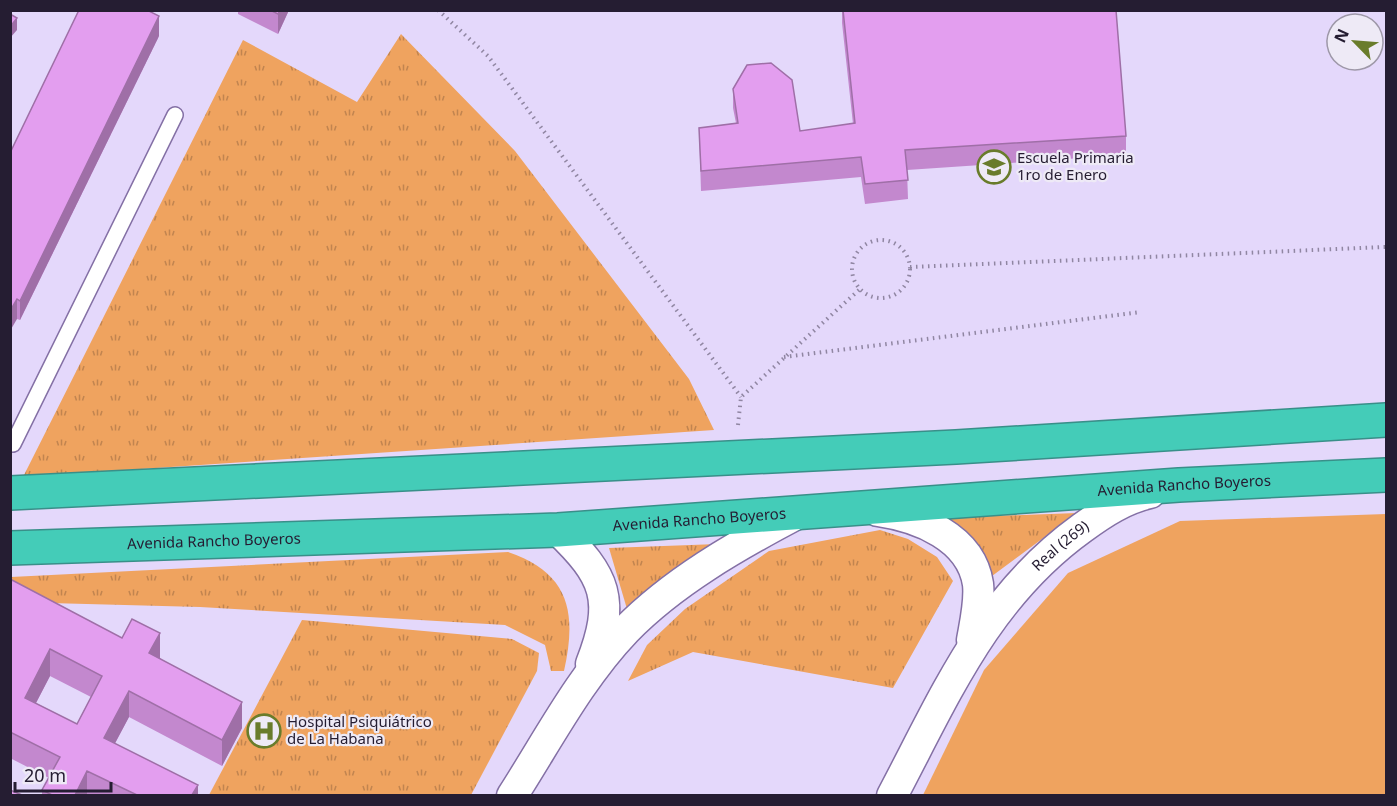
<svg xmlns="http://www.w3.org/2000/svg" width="1397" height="806" viewBox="0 0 1397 806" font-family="'Noto Sans',sans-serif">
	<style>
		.grass { fill: url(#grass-tufts) }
		.pitch { fill: #efa35f }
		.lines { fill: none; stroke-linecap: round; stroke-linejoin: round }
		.lane-casing { stroke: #8470a5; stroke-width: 18 }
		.street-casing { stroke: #8470a5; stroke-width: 33 }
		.highway-casing { stroke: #398f89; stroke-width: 36 }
		.path { stroke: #9086a2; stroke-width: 4; stroke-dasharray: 1.5 4.5; stroke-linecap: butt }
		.lane { stroke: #fff; stroke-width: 15 }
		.street { stroke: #fff; stroke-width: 30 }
		.highway { stroke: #44ccb8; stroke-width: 33 }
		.wall { fill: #c388ce; fill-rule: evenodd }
		.shaded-wall { fill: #9f6fa7 }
		.building { fill: #e39eef; stroke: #9f6fa7; stroke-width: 1.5; fill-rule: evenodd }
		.labels { text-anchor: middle; stroke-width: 4.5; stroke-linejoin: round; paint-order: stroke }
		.poi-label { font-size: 15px; fill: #251d32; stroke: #eeeaf6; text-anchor: start }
		.street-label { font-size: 15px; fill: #251d32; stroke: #eeeaf6 }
	</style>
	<defs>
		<pattern id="grass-tufts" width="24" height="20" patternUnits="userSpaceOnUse" patternTransform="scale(1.5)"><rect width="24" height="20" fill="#efa35f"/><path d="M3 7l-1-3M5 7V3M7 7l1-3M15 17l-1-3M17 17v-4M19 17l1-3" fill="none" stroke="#c1844f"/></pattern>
	</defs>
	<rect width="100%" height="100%" fill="#e4d8fb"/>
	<g class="grass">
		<path d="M 401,34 L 515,151 L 689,379 L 714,430 L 23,477 L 243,40 L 357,102 Z"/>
		<path d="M 1077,513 L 992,576 L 971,543 L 937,518 Z"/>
		<path d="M 880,530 L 908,539 L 937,557 L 953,581 L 893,688 L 693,652 L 628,681 L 647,645 L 685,609 L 769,551 Z"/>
		<path d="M 718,544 L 627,609 L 609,548 Z"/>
		<path d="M 508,552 C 570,573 577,613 564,671 L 551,671 L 545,645 L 505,625 L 200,607 L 11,602 L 11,577 Z"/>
		<path d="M 302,620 L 512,639 L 539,653 L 537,671 L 471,795 L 209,795 Z"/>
	</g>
	<path class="pitch" d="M 1386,514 L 1386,795 L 923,795 L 984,670 L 1068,573 L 1180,521 Z"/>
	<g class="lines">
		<defs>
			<path id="lane" d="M 13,444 L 175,115"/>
			<g id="street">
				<path d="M 878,511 C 919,517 971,537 978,584 C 980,602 975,623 972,640"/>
				<path d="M 558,530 C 606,576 616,600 591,664"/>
				<path d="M 512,796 C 548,740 580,678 626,630 C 673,582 736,546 795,515"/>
				<path id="s1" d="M 892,796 C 946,694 986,597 1082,528 C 1104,512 1124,499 1150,493"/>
			</g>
			<g id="highway">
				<path d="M 10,493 L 956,447 L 1386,420"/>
				<path id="s2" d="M 10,548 L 558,530 L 1179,485 L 1386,475"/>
			</g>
		</defs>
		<use href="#lane" class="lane-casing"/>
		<use href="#street" class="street-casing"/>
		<use href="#highway" class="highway-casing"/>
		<g class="path">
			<path d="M 438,10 L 488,56 L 741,397"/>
			<circle cx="881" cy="269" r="29"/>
			<path d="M 910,267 L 1386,247"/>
			<path d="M 784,357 L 1141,312"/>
			<path d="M 738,425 L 741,397 L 860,289"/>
		</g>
		<use href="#lane" class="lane"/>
		<use href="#street" class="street"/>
		<use href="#highway" class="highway"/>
	</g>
	<g class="wall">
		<path d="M 238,10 L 289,10 L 278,34 L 238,14 Z"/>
		<path d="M 842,10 L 1116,10 L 1126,136 L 1126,155 L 907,170 L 908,199 L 865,204 L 861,177 L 701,191 L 699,128 L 736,123 L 733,108 L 733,89 L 800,131 L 853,124 L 842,23 Z"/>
		<path d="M 159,36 L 20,320 L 17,319 L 10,153 Z"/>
		<path d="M 10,583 L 160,658 L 242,728 L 222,766 L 129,717 L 115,743 L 198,795 L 42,795 L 42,790 L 49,778 L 10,758 ZM 50,676 L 91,697 L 77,724 L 36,703 Z"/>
	</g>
	<g class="shaded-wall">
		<path d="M 280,10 L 289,10 L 278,34 L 278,14 Z"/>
		<path d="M 159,16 L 159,36 L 20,320 L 20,301 Z"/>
		<path d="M 17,18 L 17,30 L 10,38 L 10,27 Z"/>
		<path d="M 17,299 L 17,319 L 10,331 L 10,311 Z"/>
		<path d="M 160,633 L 160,659 L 149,653 Z"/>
		<path d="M 50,649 L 50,676 L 25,724 L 25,698 Z"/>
		<path d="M 129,691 L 129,717 L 104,764 L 104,738 Z"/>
		<path d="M 242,702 L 242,728 L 222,766 L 222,740 Z"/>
		<path d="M 87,771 L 87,795 L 75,795 Z"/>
		<path d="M 198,785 L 198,795 L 192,795 Z"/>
	</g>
	<g class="building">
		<path d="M 79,10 L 147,10 L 159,16 L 20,301 L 17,299 L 10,311 L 10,153 Z"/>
		<path d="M 270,10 L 280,10 L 278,14 Z"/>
		<path d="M 843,10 L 1116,10 L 1126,136 L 905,150 L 908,180 L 865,184 L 861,157 L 701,171 L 699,128 L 738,123 L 733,89 L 747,65 L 771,63 L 792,80 L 800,131 L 855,123 Z"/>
		<path d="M 10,14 L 17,18 L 10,27 Z"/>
		<path d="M 12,580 L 122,638 L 132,619 L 160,633 L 149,653 L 242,702 L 222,740 L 129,691 L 104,738 L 198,785 L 192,795 L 137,795 L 87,771 L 75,795 L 52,795 L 42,790 L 60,757 L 10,732 L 10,583 ZM 50,649 L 102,676 L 77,724 L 25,698 Z"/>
		<path d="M 10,790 L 22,795 L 10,795 Z"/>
	</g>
	<defs>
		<symbol id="school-ring" viewBox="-11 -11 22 22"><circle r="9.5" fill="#eeeaf6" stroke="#697c2b" stroke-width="1.5"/><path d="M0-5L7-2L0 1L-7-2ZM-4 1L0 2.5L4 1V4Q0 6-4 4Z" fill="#697c2b"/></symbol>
		<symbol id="hospital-ring" viewBox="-11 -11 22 22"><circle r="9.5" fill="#eeeaf6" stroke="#697c2b" stroke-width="1.5"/><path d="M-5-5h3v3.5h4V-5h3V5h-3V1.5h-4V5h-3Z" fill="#697c2b"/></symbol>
	</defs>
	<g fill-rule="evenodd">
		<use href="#school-ring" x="975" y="148" width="38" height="38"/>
		<use href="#hospital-ring" x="245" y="712" width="38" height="38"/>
	</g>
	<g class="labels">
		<g class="poi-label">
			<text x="1017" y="163">Escuela Primaria<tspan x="1017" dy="17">1ro de Enero</tspan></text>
			<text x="287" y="727">Hospital Psiquiátrico<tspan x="287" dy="17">de La Habana</tspan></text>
		</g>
		<g class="street-label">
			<text dy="5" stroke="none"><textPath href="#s2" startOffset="1176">Avenida Rancho Boyeros</textPath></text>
			<text dy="5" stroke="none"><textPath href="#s2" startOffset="690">Avenida Rancho Boyeros</textPath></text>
			<text dy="5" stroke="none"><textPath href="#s2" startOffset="204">Avenida Rancho Boyeros</textPath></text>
			<text dy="5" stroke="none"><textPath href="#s1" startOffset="304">Real (269)</textPath></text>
		</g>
	</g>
	<rect width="1397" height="806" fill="none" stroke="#251d32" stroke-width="24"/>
	<g transform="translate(1355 42) rotate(295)"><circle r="28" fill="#eeeaf6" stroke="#9e98a8" stroke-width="1.5"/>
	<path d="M0-4.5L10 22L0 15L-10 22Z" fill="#697c2b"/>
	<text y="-9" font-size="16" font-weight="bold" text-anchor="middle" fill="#251d32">N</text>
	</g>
	<path d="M15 782v9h96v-9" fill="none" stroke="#251d32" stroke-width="3"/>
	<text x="24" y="782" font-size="18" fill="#251d32" stroke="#eeeaf6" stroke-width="4.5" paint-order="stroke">20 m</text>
</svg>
